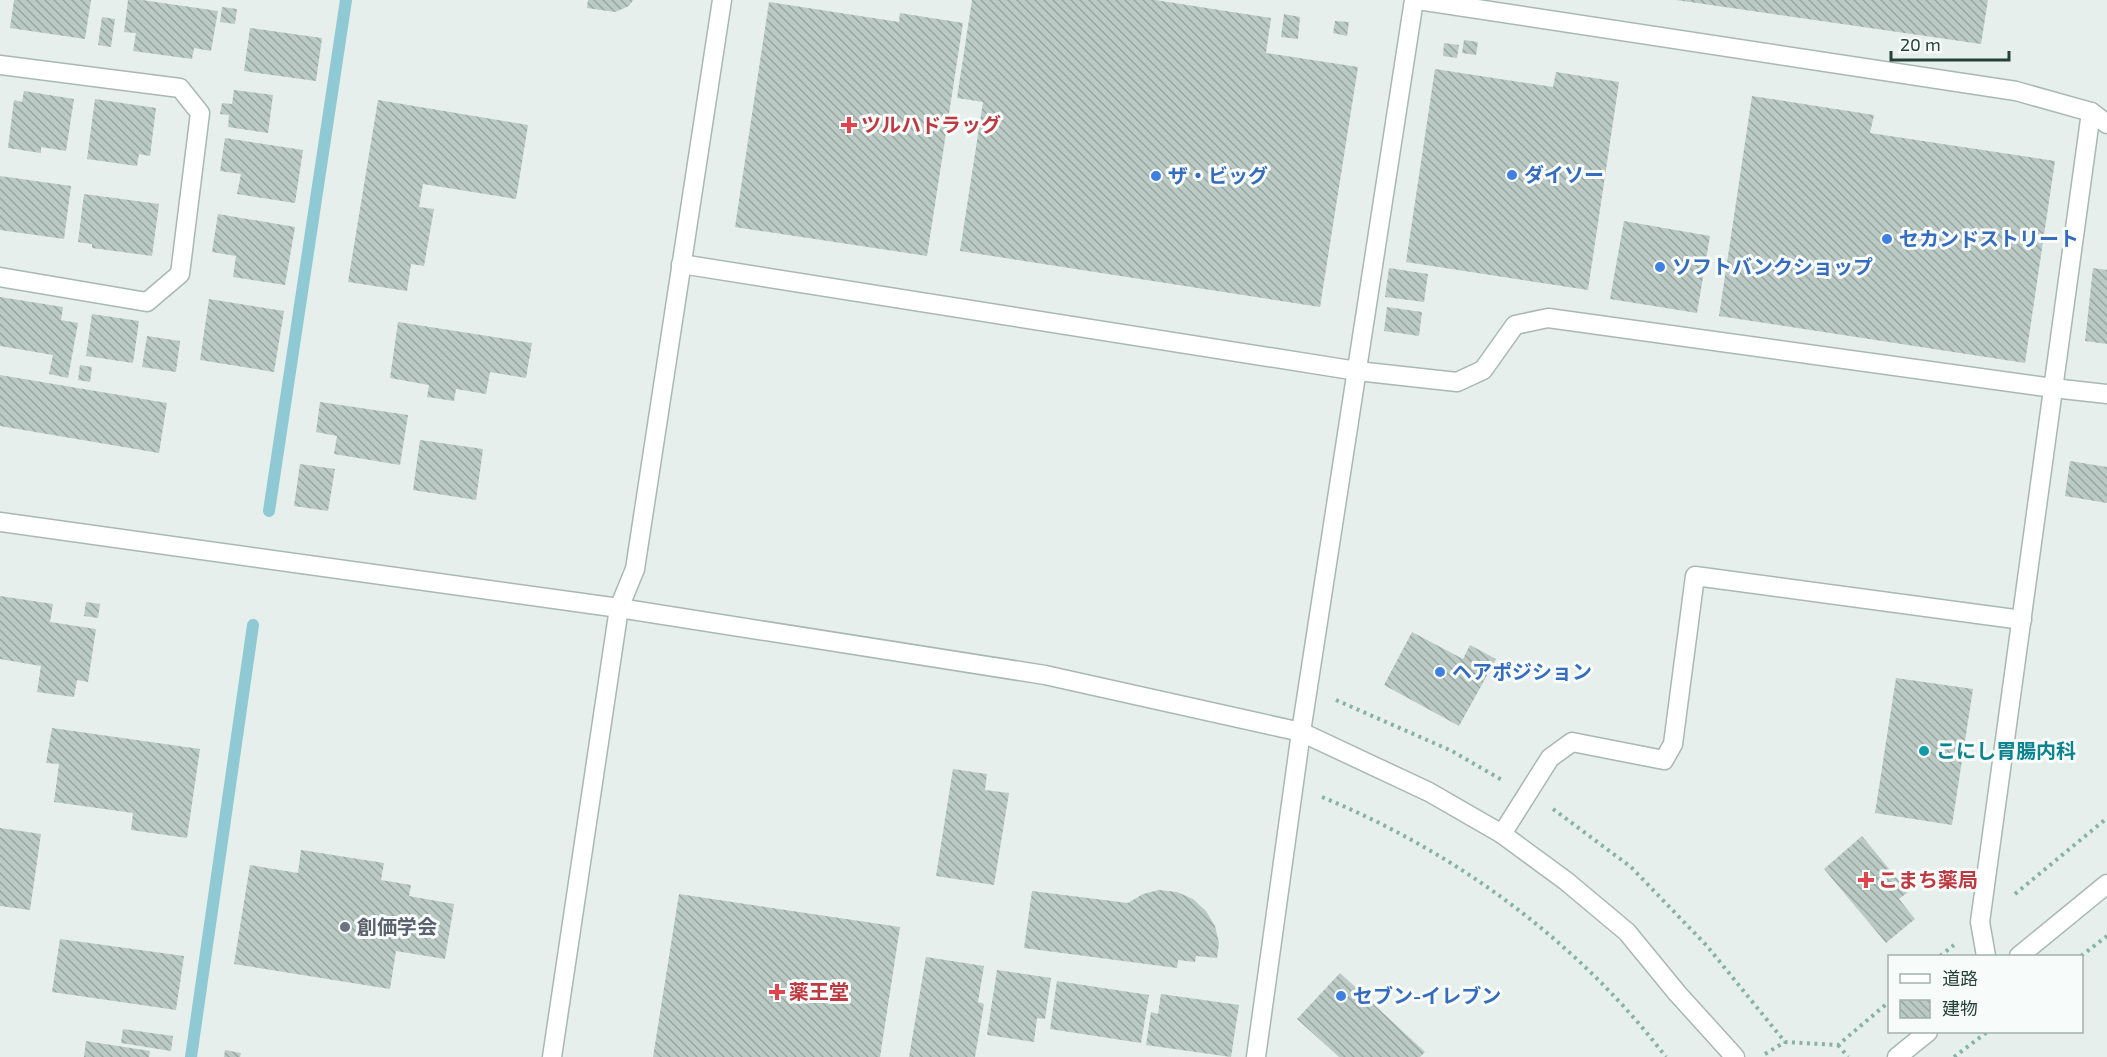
<svg xmlns="http://www.w3.org/2000/svg" width="2107" height="1057" viewBox="0 0 2107 1057" font-family="'Exo 2','Noto Sans JP',sans-serif">
	<style>
		.lines { fill: none; stroke-linecap: round; stroke-linejoin: round }
		.stream { stroke: #8ec9d4; stroke-width: 12 }
		.building { fill: url(#building-back-hatch) }
		.service-casing { stroke: #a8b8b2; stroke-width: 21 }
		.minor-casing { stroke: #a8b8b2; stroke-width: 21 }
		.tertiary-casing { stroke: #a8b8b2; stroke-width: 21 }
		.path { stroke: #86b3a5; stroke-width: 4; stroke-dasharray: 3 4.5; stroke-linecap: butt }
		.service { stroke: #fff; stroke-width: 18 }
		.minor { stroke: #fff; stroke-width: 18 }
		.tertiary { stroke: #fff; stroke-width: 18 }
		.health-dot { fill: #e0444e; stroke: #f7fbf9; stroke-width: 2 }
		.shop-dot { fill: #3f7fe0; stroke: #f7fbf9; stroke-width: 2 }
		.culture-dot { fill: #0f9aa8; stroke: #f7fbf9; stroke-width: 2 }
		.worship-dot { fill: #6b7280; stroke: #f7fbf9; stroke-width: 2 }
		.labels { text-anchor: middle; stroke-width: 6; stroke-linejoin: round; paint-order: stroke }
		.health-label { font-size: 20px; font-weight: bold; fill: #be3a42; stroke: #f7fbf9; text-anchor: start }
		.shop-label { font-size: 20px; font-weight: bold; fill: #366cbe; stroke: #f7fbf9; text-anchor: start }
		.culture-label { font-size: 20px; font-weight: bold; fill: #0d838f; stroke: #f7fbf9; text-anchor: start }
		.worship-label { font-size: 20px; font-weight: bold; fill: #5b616d; stroke: #f7fbf9; text-anchor: start }
	</style>
	<defs>
		<pattern id="building-back-hatch" width="6" height="6" patternUnits="userSpaceOnUse" patternTransform="scale(1.5)"><rect width="6" height="6" fill="#bbcac4"/><path d="M-1 5l2 2M0 0l6 6M5-1l2 2" fill="none" stroke="#98a6a0"/></pattern>
	</defs>
	<rect width="100%" height="100%" fill="#e6efeb"/>
	<g class="lines">
		<g class="stream">
			<path d="M 269,511 L 346,0"/>
			<path d="M 191,1057 L 253,625"/>
		</g>
	</g>
	<g class="building">
		<path d="M 14,0 L 91,0 L 85,39 L 10,28 Z"/>
		<path d="M 128,0 L 142,0 L 218,11 L 211,51 L 194,48 L 192,59 L 133,51 L 136,33 L 124,32 Z"/>
		<path d="M 588,0 L 633,0 L 629,6 L 615,12 L 587,8 Z"/>
		<path d="M 972,0 L 1155,0 L 1271,18 L 1266,53 L 1358,67 L 1320,307 L 960,251 L 983,102 L 957,98 Z"/>
		<path d="M 1676,0 L 1988,0 L 1981,44 Z"/>
		<path d="M 769,2 L 899,22 L 900,13 L 963,23 L 927,256 L 735,227 Z"/>
		<path d="M 222,7 L 237,9 L 235,24 L 220,22 Z"/>
		<path d="M 1284,14 L 1300,17 L 1298,39 L 1281,37 Z"/>
		<path d="M 102,17 L 115,19 L 111,47 L 98,45 Z"/>
		<path d="M 1335,21 L 1349,22 L 1347,36 L 1333,33 Z"/>
		<path d="M 250,28 L 322,38 L 316,81 L 244,71 Z"/>
		<path d="M 1464,40 L 1478,42 L 1476,55 L 1462,53 Z"/>
		<path d="M 1444,43 L 1459,45 L 1457,58 L 1443,56 Z"/>
		<path d="M 1435,69 L 1553,87 L 1556,72 L 1619,82 L 1588,290 L 1406,262 Z"/>
		<path d="M 234,90 L 273,95 L 268,133 L 228,127 L 229,115 L 220,114 L 222,103 L 232,104 Z"/>
		<path d="M 24,91 L 74,99 L 66,151 L 41,147 L 41,153 L 8,148 L 14,100 L 22,102 Z"/>
		<path d="M 1752,96 L 1874,115 L 1870,133 L 2055,161 L 2025,363 L 1719,316 Z"/>
		<path d="M 95,99 L 156,108 L 150,156 L 139,154 L 137,166 L 87,159 Z"/>
		<path d="M 378,100 L 528,125 L 516,199 L 423,184 L 419,207 L 434,209 L 424,266 L 411,264 L 407,291 L 348,282 Z"/>
		<path d="M 225,138 L 303,150 L 295,203 L 237,194 L 241,174 L 220,171 Z"/>
		<path d="M 0,176 L 71,186 L 64,239 L 0,230 Z"/>
		<path d="M 84,194 L 159,204 L 152,256 L 92,248 L 92,244 L 78,242 Z"/>
		<path d="M 218,214 L 295,227 L 285,285 L 233,277 L 236,256 L 212,252 Z"/>
		<path d="M 1624,221 L 1710,236 L 1697,313 L 1610,299 Z"/>
		<path d="M 1389,268 L 1428,274 L 1424,302 L 1385,297 Z"/>
		<path d="M 2093,268 L 2107,270 L 2107,344 L 2085,341 Z"/>
		<path d="M 0,297 L 63,307 L 61,320 L 78,323 L 68,378 L 49,374 L 53,355 L 0,346 Z"/>
		<path d="M 209,299 L 284,311 L 274,372 L 200,360 Z"/>
		<path d="M 1387,307 L 1422,312 L 1419,336 L 1384,331 Z"/>
		<path d="M 92,314 L 139,321 L 133,363 L 86,356 Z"/>
		<path d="M 398,322 L 532,343 L 526,378 L 490,372 L 486,394 L 456,389 L 454,401 L 427,397 L 429,385 L 390,378 Z"/>
		<path d="M 147,336 L 180,341 L 176,372 L 142,367 Z"/>
		<path d="M 80,365 L 92,367 L 90,382 L 78,380 Z"/>
		<path d="M 0,375 L 167,403 L 159,453 L 0,426 Z"/>
		<path d="M 320,402 L 408,415 L 400,465 L 334,454 L 337,436 L 316,432 Z"/>
		<path d="M 420,440 L 483,449 L 476,500 L 413,490 Z"/>
		<path d="M 2070,461 L 2107,467 L 2107,503 L 2065,496 Z"/>
		<path d="M 300,464 L 335,469 L 328,511 L 294,506 Z"/>
		<path d="M 0,596 L 53,604 L 50,622 L 96,629 L 88,682 L 77,680 L 74,697 L 37,692 L 41,666 L 0,659 Z"/>
		<path d="M 86,602 L 100,604 L 98,618 L 84,616 Z"/>
		<path d="M 1412,632 L 1463,659 L 1470,645 L 1496,659 L 1459,726 L 1384,685 Z"/>
		<path d="M 1896,678 L 1973,689 L 1952,825 L 1875,813 Z"/>
		<path d="M 52,728 L 200,749 L 187,838 L 131,830 L 133,813 L 54,802 L 59,764 L 46,763 Z"/>
		<path d="M 953,769 L 987,774 L 985,790 L 1009,793 L 994,885 L 936,876 Z"/>
		<path d="M 0,828 L 41,834 L 30,910 L 0,906 Z"/>
		<path d="M 1862,836 L 1908,892 L 1899,899 L 1915,919 L 1886,943 L 1824,869 Z"/>
		<path d="M 301,850 L 384,863 L 381,880 L 411,885 L 409,896 L 454,904 L 445,959 L 396,951 L 390,989 L 234,964 L 250,865 L 298,873 Z"/>
		<path d="M 1159,890 L 1177,892 L 1193,899 L 1206,911 L 1215,926 L 1219,943 L 1217,958 L 1196,956 L 1195,962 L 1178,960 L 1177,968 L 1024,948 L 1032,891 L 1128,903 L 1143,894 Z"/>
		<path d="M 679,894 L 900,927 L 880,1057 L 653,1057 Z"/>
		<path d="M 60,939 L 184,956 L 176,1010 L 52,992 Z"/>
		<path d="M 926,957 L 984,966 L 978,1002 L 984,1004 L 975,1057 L 909,1057 Z"/>
		<path d="M 997,970 L 1051,978 L 1045,1019 L 1037,1018 L 1034,1042 L 987,1035 Z"/>
		<path d="M 1340,973 L 1425,1052 L 1420,1057 L 1339,1057 L 1297,1019 Z"/>
		<path d="M 1057,981 L 1149,995 L 1141,1043 L 1050,1029 Z"/>
		<path d="M 1161,994 L 1239,1005 L 1231,1057 L 1146,1045 L 1151,1012 L 1158,1014 Z"/>
		<path d="M 123,1029 L 173,1036 L 171,1051 L 121,1043 Z"/>
		<path d="M 86,1041 L 150,1051 L 149,1057 L 84,1057 Z"/>
		<path d="M 225,1050 L 241,1053 L 240,1057 L 224,1057 Z"/>
	</g>
	<g class="lines">
		<defs>
			<g id="service">
				<path d="M 681,264 L 1357,371 L 1457,382 L 1483,370 L 1515,325 L 1548,318 L 2053,388 L 2107,394"/>
				<path d="M 1502,834 L 1550,758 L 1572,742 L 1664,760 L 1673,744 L 1695,576 L 2022,620"/>
			</g>
			<g id="minor">
				<path d="M 1418,0 L 2016,91 L 2091,112 L 2107,124"/>
				<path d="M 0,65 L 180,88 L 200,113 L 180,274 L 147,302 L 0,277"/>
				<path d="M 1986,956 L 1980,922 L 2091,112"/>
				<path d="M 552,1057 L 619,608 L 635,569 L 722,0"/>
				<path d="M 1256,1057 L 1301,732 L 1414,0"/>
			</g>
			<g id="tertiary">
				<path d="M 0,522 L 619,608 L 1045,675 L 1301,732 L 1429,792 L 1502,834 L 1566,881 L 1627,932 L 1677,993 L 1735,1057"/>
				<path d="M 2019,956 L 2107,884"/>
				<path d="M 1897,1057 L 1928,1032"/>
			</g>
		</defs>
		<use href="#service" class="service-casing"/>
		<use href="#minor" class="minor-casing"/>
		<use href="#tertiary" class="tertiary-casing"/>
		<g class="path">
			<path d="M 1336,700 L 1452,751 L 1502,780"/>
			<path d="M 1322,797 C 1456,852 1578,942 1666,1057"/>
			<path d="M 1553,809 L 1631,867 L 1707,946 L 1785,1042 L 1838,1045 L 1890,1001"/>
			<path d="M 2015,894 L 2107,818"/>
			<path d="M 1940,956 L 1954,945"/>
			<path d="M 2081,956 L 2107,936"/>
			<path d="M 1838,1045 L 1848,1057"/>
			<path d="M 1765,1054 L 1785,1042"/>
			<path d="M 1954,1057 L 1987,1032"/>
		</g>
		<use href="#service" class="service"/>
		<use href="#minor" class="minor"/>
		<use href="#tertiary" class="tertiary"/>
	</g>
	<g class="health-dot">
		<path d="M846 116h6v6h6v6h-6v6h-6v-6h-6v-6h6z"/>
		<path d="M1863 871h6v6h6v6h-6v6h-6v-6h-6v-6h6z"/>
		<path d="M774 983h6v6h6v6h-6v6h-6v-6h-6v-6h6z"/>
	</g>
	<g class="shop-dot">
		<circle cx="1512" cy="175" r="6"/>
		<circle cx="1156" cy="176" r="6"/>
		<circle cx="1887" cy="239" r="6"/>
		<circle cx="1660" cy="267" r="6"/>
		<circle cx="1440" cy="672" r="6"/>
		<circle cx="1341" cy="996" r="6"/>
	</g>
	<circle class="culture-dot" cx="1924" cy="751" r="6"/>
	<circle class="worship-dot" cx="345" cy="927" r="6"/>
	<g class="labels">
		<g class="health-label">
			<text x="861" y="132">ツルハドラッグ</text>
			<text x="1878" y="887">こまち薬局</text>
			<text x="789" y="999">薬王堂</text>
		</g>
		<g class="shop-label">
			<text x="1524" y="182">ダイソー</text>
			<text x="1168" y="183">ザ・ビッグ</text>
			<text x="1899" y="246">セカンドストリート</text>
			<text x="1672" y="274">ソフトバンクショップ</text>
			<text x="1452" y="679">ヘアポジション</text>
			<text x="1353" y="1003">セブン-イレブン</text>
		</g>
		<g class="culture-label">
			<text x="1936" y="758">こにし胃腸内科</text>
		</g>
		<g class="worship-label">
			<text x="357" y="934">創価学会</text>
		</g>
	</g>
	<rect x="1888" y="955" width="195" height="78" fill="#f7fbf9" stroke="#a3b1ad" stroke-width="1.5"/>
	<rect x="1900" y="974" width="30" height="9" fill="#ffffff" stroke="#a3b1ad" stroke-width="1.5"/>
	<text x="1942" y="985" font-size="18" fill="#24423a">道路</text>
	<rect x="1900" y="1000" width="30" height="18" fill="url(#building-back-hatch)" stroke="#a3b1ad" stroke-width="1.5"/>
	<text x="1942" y="1015" font-size="18" fill="#24423a">建物</text>
	<path d="M1891 51v9h118v-9" fill="none" stroke="#24423a" stroke-width="3"/>
	<text x="1900" y="51" font-size="18" fill="#24423a" stroke="#f7fbf9" stroke-width="4.5" paint-order="stroke">20 m</text>
</svg>
